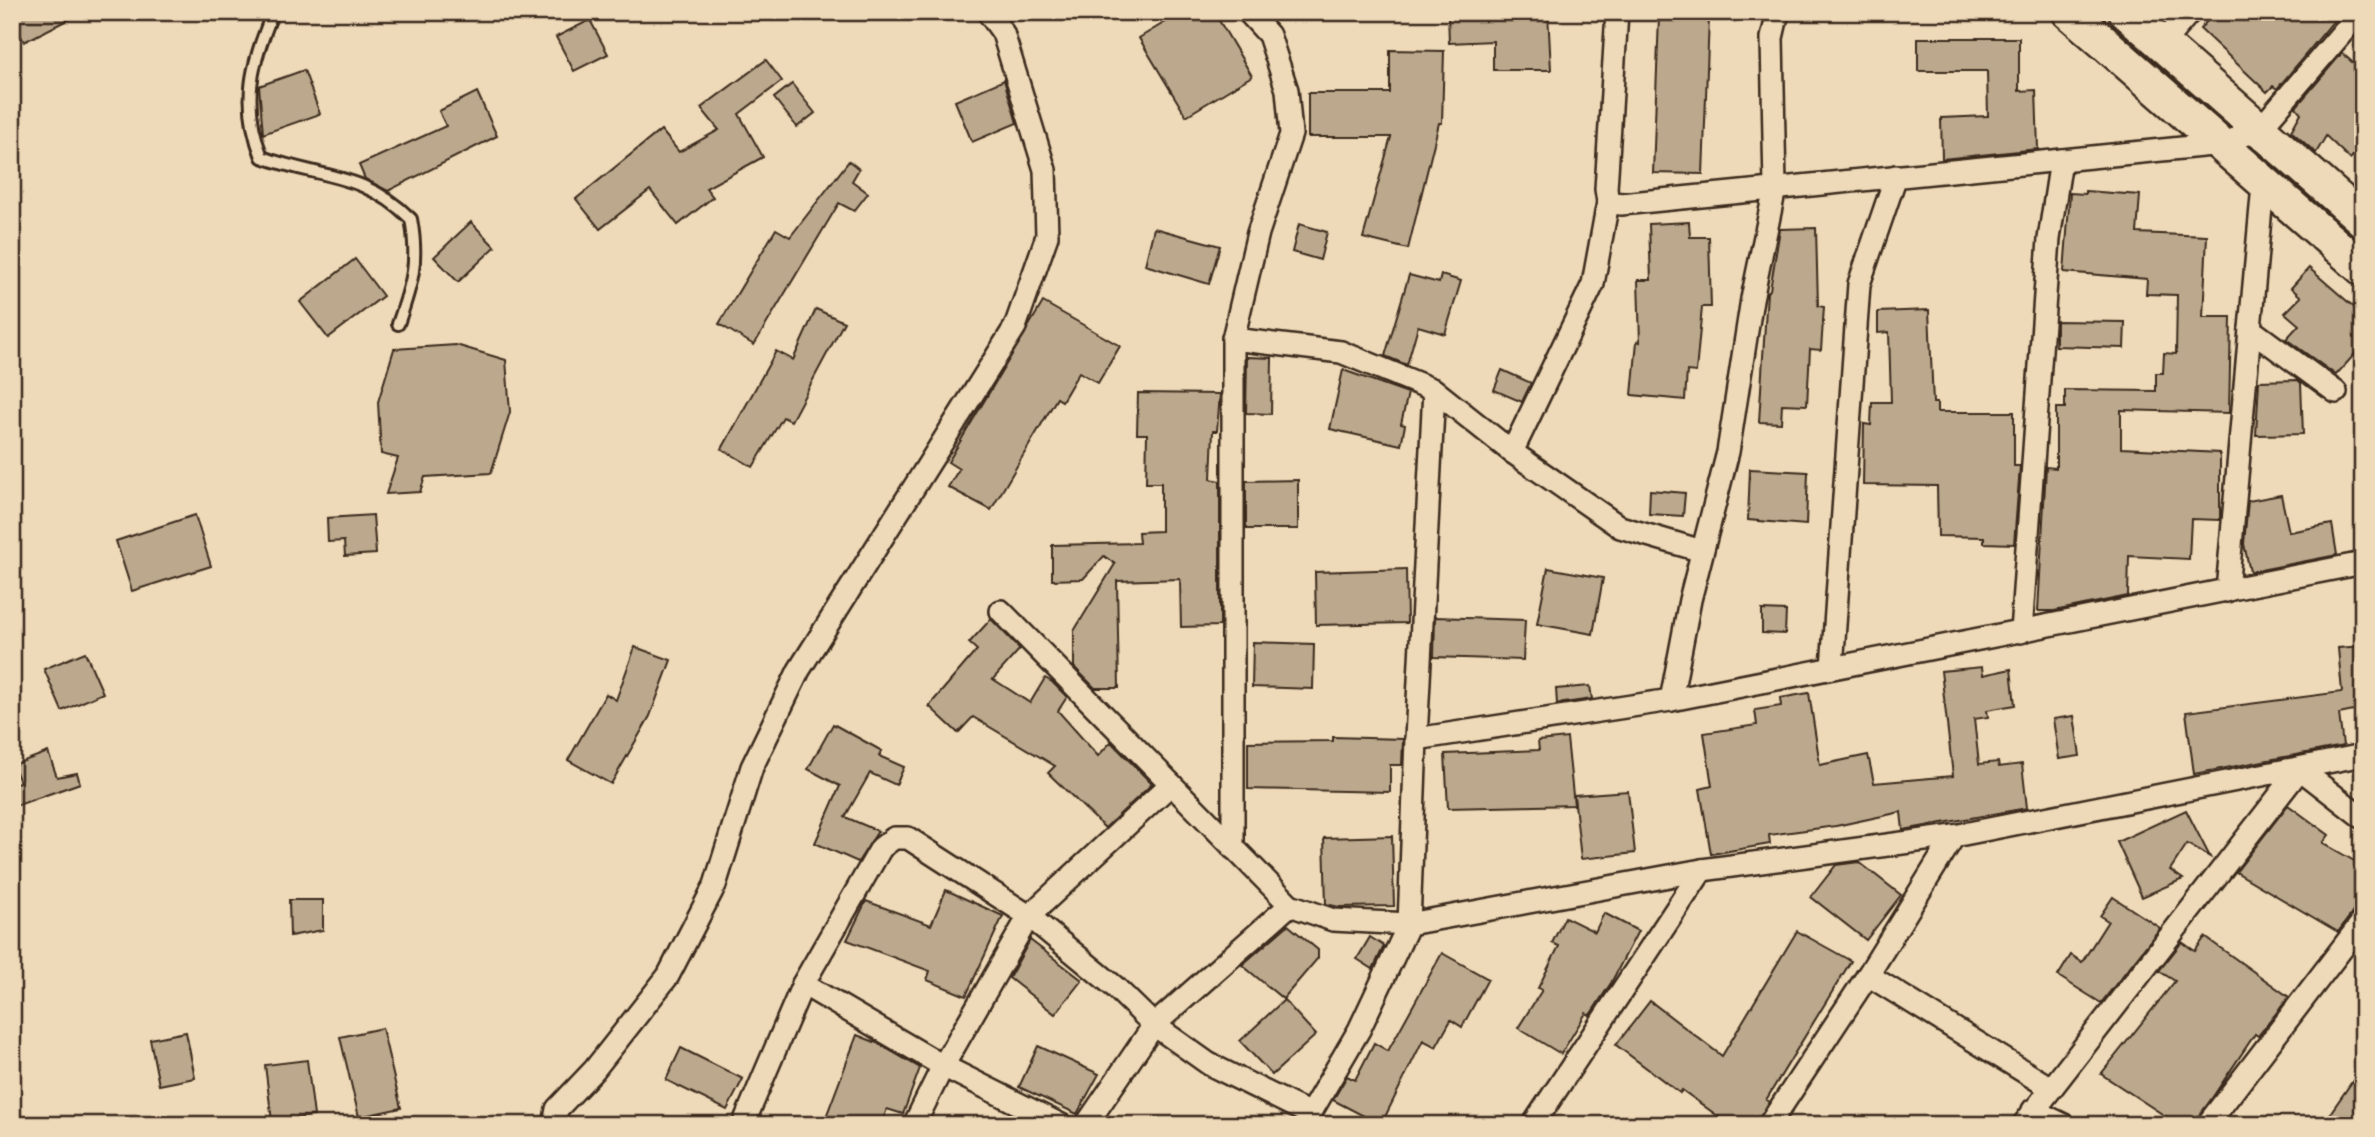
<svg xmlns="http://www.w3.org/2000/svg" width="2375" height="1137" viewBox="0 0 2375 1137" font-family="Kalam,sans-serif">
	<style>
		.building { fill: #bca98d; stroke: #3b2a1e; stroke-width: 2 }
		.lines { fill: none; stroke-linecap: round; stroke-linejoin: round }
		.service-casing { stroke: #3b2a1e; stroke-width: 16 }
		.minor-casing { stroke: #3b2a1e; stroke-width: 26 }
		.primary-casing { stroke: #3b2a1e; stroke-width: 38 }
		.service { stroke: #eedab8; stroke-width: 10 }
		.minor { stroke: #eedab8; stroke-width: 21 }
		.primary { stroke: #eedab8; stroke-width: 33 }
	</style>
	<rect width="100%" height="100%" fill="#eedab8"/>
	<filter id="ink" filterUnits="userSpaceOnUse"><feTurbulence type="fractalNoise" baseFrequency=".0143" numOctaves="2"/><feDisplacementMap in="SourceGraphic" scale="14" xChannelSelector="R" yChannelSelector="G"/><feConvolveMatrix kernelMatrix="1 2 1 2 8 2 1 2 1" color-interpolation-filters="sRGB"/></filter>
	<g filter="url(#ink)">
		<g class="building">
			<path d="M 12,12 L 83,12 L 24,42 L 12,19 Z"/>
			<path d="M 1182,12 L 1214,12 L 1252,76 L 1186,116 L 1139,38 Z"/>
			<path d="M 1448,12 L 1548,12 L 1551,70 L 1493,70 L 1493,41 L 1449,43 Z"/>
			<path d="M 2215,12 L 2341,12 L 2277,89 L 2273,86 L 2267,92 L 2200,29 Z"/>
			<path d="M 1659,17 L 1709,18 L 1703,174 L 1653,173 Z"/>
			<path d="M 590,20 L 608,54 L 574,71 L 556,37 Z"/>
			<path d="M 1918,38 L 2019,38 L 2019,91 L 2036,90 L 2038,149 L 1942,159 L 1941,118 L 1988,116 L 1987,71 L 1918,71 Z"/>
			<path d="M 1390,50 L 1444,51 L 1442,123 L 1439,123 L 1408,249 L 1363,238 L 1391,137 L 1308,137 L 1308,93 L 1390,93 Z"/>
			<path d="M 2342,53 L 2363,72 L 2363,145 L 2350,159 L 2326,136 L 2316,153 L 2291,131 L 2301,113 L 2296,107 Z"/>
			<path d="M 766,60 L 782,81 L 739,114 L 763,157 L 706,188 L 713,197 L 678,225 L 650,190 L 600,229 L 576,199 L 661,130 L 679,152 L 719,130 L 701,108 Z"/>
			<path d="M 304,70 L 320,114 L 263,134 L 259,86 Z"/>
			<path d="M 1004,80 L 1017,123 L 972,142 L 955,101 Z"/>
			<path d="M 792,84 L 815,113 L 797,127 L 774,98 Z"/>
			<path d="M 477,92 L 497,136 L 388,191 L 365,179 L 359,165 L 446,126 L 439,111 Z"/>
			<path d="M 849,161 L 859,169 L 852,181 L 868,193 L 854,211 L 839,203 L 754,345 L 719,324 L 776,229 L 790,237 Z"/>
			<path d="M 2085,191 L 2140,195 L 2137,233 L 2207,236 L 2203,317 L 2231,317 L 2229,413 L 2121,410 L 2121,448 L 2220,453 L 2220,520 L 2191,519 L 2189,559 L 2129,556 L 2128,596 L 2054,611 L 2038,611 L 2046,467 L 2056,468 L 2056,408 L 2065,408 L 2065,390 L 2156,391 L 2156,373 L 2163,373 L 2164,353 L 2176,354 L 2177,295 L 2146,294 L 2147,279 L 2064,272 L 2070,193 L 2085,194 Z"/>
			<path d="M 471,222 L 495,247 L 458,282 L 434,257 Z"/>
			<path d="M 1689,222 L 1690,237 L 1709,237 L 1711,307 L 1702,307 L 1696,372 L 1687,371 L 1685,400 L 1632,395 L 1637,341 L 1640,342 L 1638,280 L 1651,280 L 1649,224 Z"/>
			<path d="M 1299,224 L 1327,232 L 1320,260 L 1292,252 Z"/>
			<path d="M 1154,228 L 1220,246 L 1209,284 L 1145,265 Z"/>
			<path d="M 1816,228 L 1818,306 L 1824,307 L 1821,350 L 1810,349 L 1807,405 L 1782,404 L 1781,423 L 1759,422 L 1767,292 L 1770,290 L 1780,229 Z"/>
			<path d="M 355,259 L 383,296 L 328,338 L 300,302 Z"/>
			<path d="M 2309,268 L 2363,315 L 2363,345 L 2336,375 L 2286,339 L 2299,325 L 2285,313 L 2301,297 L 2291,288 Z"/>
			<path d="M 1409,275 L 1439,283 L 1441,275 L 1461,281 L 1445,334 L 1418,326 L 1407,365 L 1385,356 Z"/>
			<path d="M 1043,302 L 1120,346 L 1098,383 L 1079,372 L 1062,401 L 1057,398 L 991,510 L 948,487 L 959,469 L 948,462 Z"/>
			<path d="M 816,309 L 844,322 L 791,421 L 783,417 L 753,467 L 722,449 L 776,351 L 793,360 Z"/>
			<path d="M 1929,310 L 1933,403 L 1937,403 L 1937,412 L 2014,412 L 2014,466 L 2020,466 L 2014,544 L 1984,543 L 1984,537 L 1938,536 L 1937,486 L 1863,485 L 1864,424 L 1871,425 L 1872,402 L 1891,402 L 1889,332 L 1878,333 L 1878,312 Z"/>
			<path d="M 2056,321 L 2125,322 L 2124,348 L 2056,346 Z"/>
			<path d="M 456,345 L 506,360 L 510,412 L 491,473 L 425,477 L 420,492 L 386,494 L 398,458 L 381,454 L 378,402 L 394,349 Z"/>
			<path d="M 1247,357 L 1272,358 L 1271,414 L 1246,413 Z"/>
			<path d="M 1343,370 L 1408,393 L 1401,424 L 1405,425 L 1401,445 L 1330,429 Z"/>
			<path d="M 1502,370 L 1531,383 L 1522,402 L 1494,390 Z"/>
			<path d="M 2298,380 L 2301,383 L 2303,434 L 2256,435 L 2259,381 Z"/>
			<path d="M 1138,393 L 1220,394 L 1217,431 L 1213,431 L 1211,479 L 1220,481 L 1220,626 L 1181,627 L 1180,579 L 1117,581 L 1119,688 L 1095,688 L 1074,667 L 1074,631 L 1115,564 L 1104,556 L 1083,579 L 1052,580 L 1052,545 L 1139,543 L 1138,532 L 1161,531 L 1161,483 L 1146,483 L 1147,434 L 1137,434 Z"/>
			<path d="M 1750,469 L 1808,472 L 1806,525 L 1748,520 Z"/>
			<path d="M 1298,480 L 1298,529 L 1246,529 L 1246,481 Z"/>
			<path d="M 1650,490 L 1685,493 L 1683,516 L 1649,514 Z"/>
			<path d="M 2281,495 L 2289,532 L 2332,524 L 2337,555 L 2250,572 L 2244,544 L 2248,501 Z"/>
			<path d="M 195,515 L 211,566 L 132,591 L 116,541 Z"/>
			<path d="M 373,515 L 376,554 L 345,556 L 344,541 L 328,542 L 327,518 Z"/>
			<path d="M 1548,568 L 1603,578 L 1593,634 L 1537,624 Z"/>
			<path d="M 1406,569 L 1407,623 L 1316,625 L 1315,572 Z"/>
			<path d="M 1762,610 L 1786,611 L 1785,634 L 1762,633 Z"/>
			<path d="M 1435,617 L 1525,620 L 1523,660 L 1434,657 Z"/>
			<path d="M 991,619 L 1020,649 L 993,679 L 1030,703 L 1045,678 L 1052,682 L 1067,697 L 1058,711 L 1098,756 L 1111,742 L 1152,784 L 1105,828 L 1048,773 L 1055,766 L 973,717 L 958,733 L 929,706 L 977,650 L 969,643 Z"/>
			<path d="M 1253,642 L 1314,644 L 1313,689 L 1252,687 Z"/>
			<path d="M 2363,646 L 2363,709 L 2339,714 L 2343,746 L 2194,774 L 2186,712 L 2342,692 L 2338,648 Z"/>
			<path d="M 635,647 L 671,660 L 650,716 L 611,784 L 568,760 L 606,694 L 616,700 Z"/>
			<path d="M 85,652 L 103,693 L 62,711 L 44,669 Z"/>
			<path d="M 1982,667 L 1983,675 L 2011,669 L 2015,705 L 1987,710 L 1988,717 L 1974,719 L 1979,764 L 1998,762 L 1999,767 L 2022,764 L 2027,808 L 1903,830 L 1901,812 L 1836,826 L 1769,835 L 1770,844 L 1711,854 L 1700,789 L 1712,786 L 1704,733 L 1757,725 L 1755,710 L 1781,706 L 1780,698 L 1809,693 L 1820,765 L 1868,755 L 1874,783 L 1953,776 L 1941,671 Z"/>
			<path d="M 1590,686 L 1592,699 L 1557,704 L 1556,689 Z"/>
			<path d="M 2074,716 L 2080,756 L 2059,759 L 2053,719 Z"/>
			<path d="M 833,724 L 882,751 L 879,756 L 904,767 L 896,785 L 870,773 L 845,817 L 878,831 L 858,862 L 815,843 L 840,786 L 808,769 Z"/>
			<path d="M 1333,737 L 1403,739 L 1402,765 L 1390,765 L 1390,792 L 1248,789 L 1248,742 L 1333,741 Z"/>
			<path d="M 1567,738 L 1574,805 L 1448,808 L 1445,754 L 1539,750 L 1538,741 Z"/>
			<path d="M 48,752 L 57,777 L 77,773 L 80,783 L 12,807 L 12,784 L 20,782 L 13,765 Z"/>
			<path d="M 1628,791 L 1635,853 L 1581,859 L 1574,795 Z"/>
			<path d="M 2288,805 L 2329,835 L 2323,843 L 2363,866 L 2363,898 L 2338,932 L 2236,872 Z"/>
			<path d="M 2186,810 L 2210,857 L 2187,844 L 2170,870 L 2183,879 L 2142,897 L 2117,842 Z"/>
			<path d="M 1392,836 L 1394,906 L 1339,907 L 1326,904 L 1324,838 Z"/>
			<path d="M 1859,862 L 1901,895 L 1866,940 L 1811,897 L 1836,865 Z"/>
			<path d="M 946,890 L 1003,916 L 966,996 L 927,980 L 930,971 L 847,940 L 866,901 L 931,925 Z"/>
			<path d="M 2113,897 L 2160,928 L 2101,1003 L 2058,976 L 2071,955 L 2082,962 L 2108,921 L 2100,916 Z"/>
			<path d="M 289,900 L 323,900 L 323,930 L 290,936 Z"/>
			<path d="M 1604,913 L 1638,931 L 1611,983 L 1590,1015 L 1586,1013 L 1561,1054 L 1518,1028 L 1542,990 L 1538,988 L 1559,946 L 1552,943 L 1565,917 L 1595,932 Z"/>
			<path d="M 1288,925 L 1318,950 L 1318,958 L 1283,999 L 1242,965 Z"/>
			<path d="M 1797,931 L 1851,961 L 1766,1100 L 1769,1102 L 1756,1125 L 1730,1125 L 1682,1090 L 1680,1093 L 1616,1045 L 1650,1001 L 1722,1056 Z"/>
			<path d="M 1370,937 L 1384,946 L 1373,969 L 1357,959 Z"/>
			<path d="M 2205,937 L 2289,997 L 2258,1036 L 2255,1034 L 2194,1125 L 2179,1125 L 2101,1074 L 2175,981 L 2159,971 L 2182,942 L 2195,951 Z"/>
			<path d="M 1030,940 L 1082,980 L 1055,1014 L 1009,978 Z"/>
			<path d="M 1442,953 L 1488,979 L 1462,1027 L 1451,1020 L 1436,1047 L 1423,1040 L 1381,1125 L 1333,1100 L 1347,1076 L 1355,1080 L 1374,1043 L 1388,1051 Z"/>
			<path d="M 1284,1000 L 1316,1035 L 1272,1075 L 1240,1041 Z"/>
			<path d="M 382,1028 L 401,1108 L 359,1117 L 340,1037 Z"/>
			<path d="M 186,1032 L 195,1078 L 159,1085 L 150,1039 Z"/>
			<path d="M 857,1035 L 877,1043 L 920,1068 L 903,1114 L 887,1109 L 881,1125 L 823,1125 Z"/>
			<path d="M 1038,1046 L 1099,1074 L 1077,1114 L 1019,1087 Z"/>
			<path d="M 681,1048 L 743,1079 L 727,1110 L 666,1080 Z"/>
			<path d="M 307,1060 L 314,1116 L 272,1121 L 265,1065 Z"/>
			<path d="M 2363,1066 L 2363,1125 L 2322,1125 Z"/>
		</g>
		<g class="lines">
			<defs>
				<path id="service" d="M 273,12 C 251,64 241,103 262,157 C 321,179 362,171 411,219 C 419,262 412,284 398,324"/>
				<g id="minor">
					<path d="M 1617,12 L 1606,189 L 1608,202 L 1621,204 L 2222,144 L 2260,129 L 2360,12"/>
					<path d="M 2162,44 L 2190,12"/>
					<path d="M 2263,185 L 2250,329 L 2336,392"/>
					<path d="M 1233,339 L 1341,352 L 1434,390 L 1512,452 L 1620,527 L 1702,551"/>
					<path d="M 1512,452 L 1593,284 L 1608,202"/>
					<path d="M 2227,591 L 2250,329"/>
					<path d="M 1001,611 L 1290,905 L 1333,920 L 1409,924 L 1702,870 L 1954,836 L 2363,755"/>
					<path d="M 2021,632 L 2049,239 L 2061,160"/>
					<path d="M 1832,668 L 1859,284 L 1896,176"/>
					<path d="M 1671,700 L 1690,600 L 1728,452 L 1752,299 L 1775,188 L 1772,38 L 1778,12"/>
					<path d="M 1416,739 L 1434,390"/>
					<path d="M 1233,848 L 1233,339 L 1258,233 L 1291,134 L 1287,90 L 1269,35 L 1248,12"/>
					<path d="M 1868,975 L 2049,1087"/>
					<path d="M 803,984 L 943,1066 L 1061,1125"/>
					<path d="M 2033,1110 L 2064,1125"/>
					<path d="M 554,1125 L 557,1109 L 594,1070 L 668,976 L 715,885 L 752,767 L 799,670 L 1015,327 L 1047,236 L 1045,170 L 1003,33 L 988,12"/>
					<path d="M 743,1125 L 803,984 L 881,848 L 894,838 L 908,838 L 1029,916 L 1115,987 L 1154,1025 L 1209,1064 L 1310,1114"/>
					<path d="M 914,1125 L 943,1066 L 1029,916 L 1171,784"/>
					<path d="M 1086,1125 L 1154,1025 L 1290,905"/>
					<path d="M 1307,1125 L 1310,1114 L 1359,1030 L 1409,924 L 1416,739 L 1671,700 L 2363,563"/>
					<path d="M 1533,1125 L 1702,870"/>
					<path d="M 1769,1125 L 1868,975 L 1954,836"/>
					<path d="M 2023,1125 L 2300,769 L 2363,818"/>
					<path d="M 2207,1125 L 2363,921"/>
				</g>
				<g id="primary">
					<path d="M 2069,12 L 2363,269"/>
					<path d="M 2126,12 L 2363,220"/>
				</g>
			</defs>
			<use href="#service" class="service-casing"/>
			<use href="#minor" class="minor-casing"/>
			<use href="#primary" class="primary-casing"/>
			<use href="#service" class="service"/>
			<use href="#minor" class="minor"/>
			<use href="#primary" class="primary"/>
		</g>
	</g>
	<rect width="2375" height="1137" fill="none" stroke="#eedab8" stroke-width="42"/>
	<rect x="21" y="21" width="2333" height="1095" fill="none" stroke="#3b2a1e" stroke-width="2.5" filter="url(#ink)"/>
</svg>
